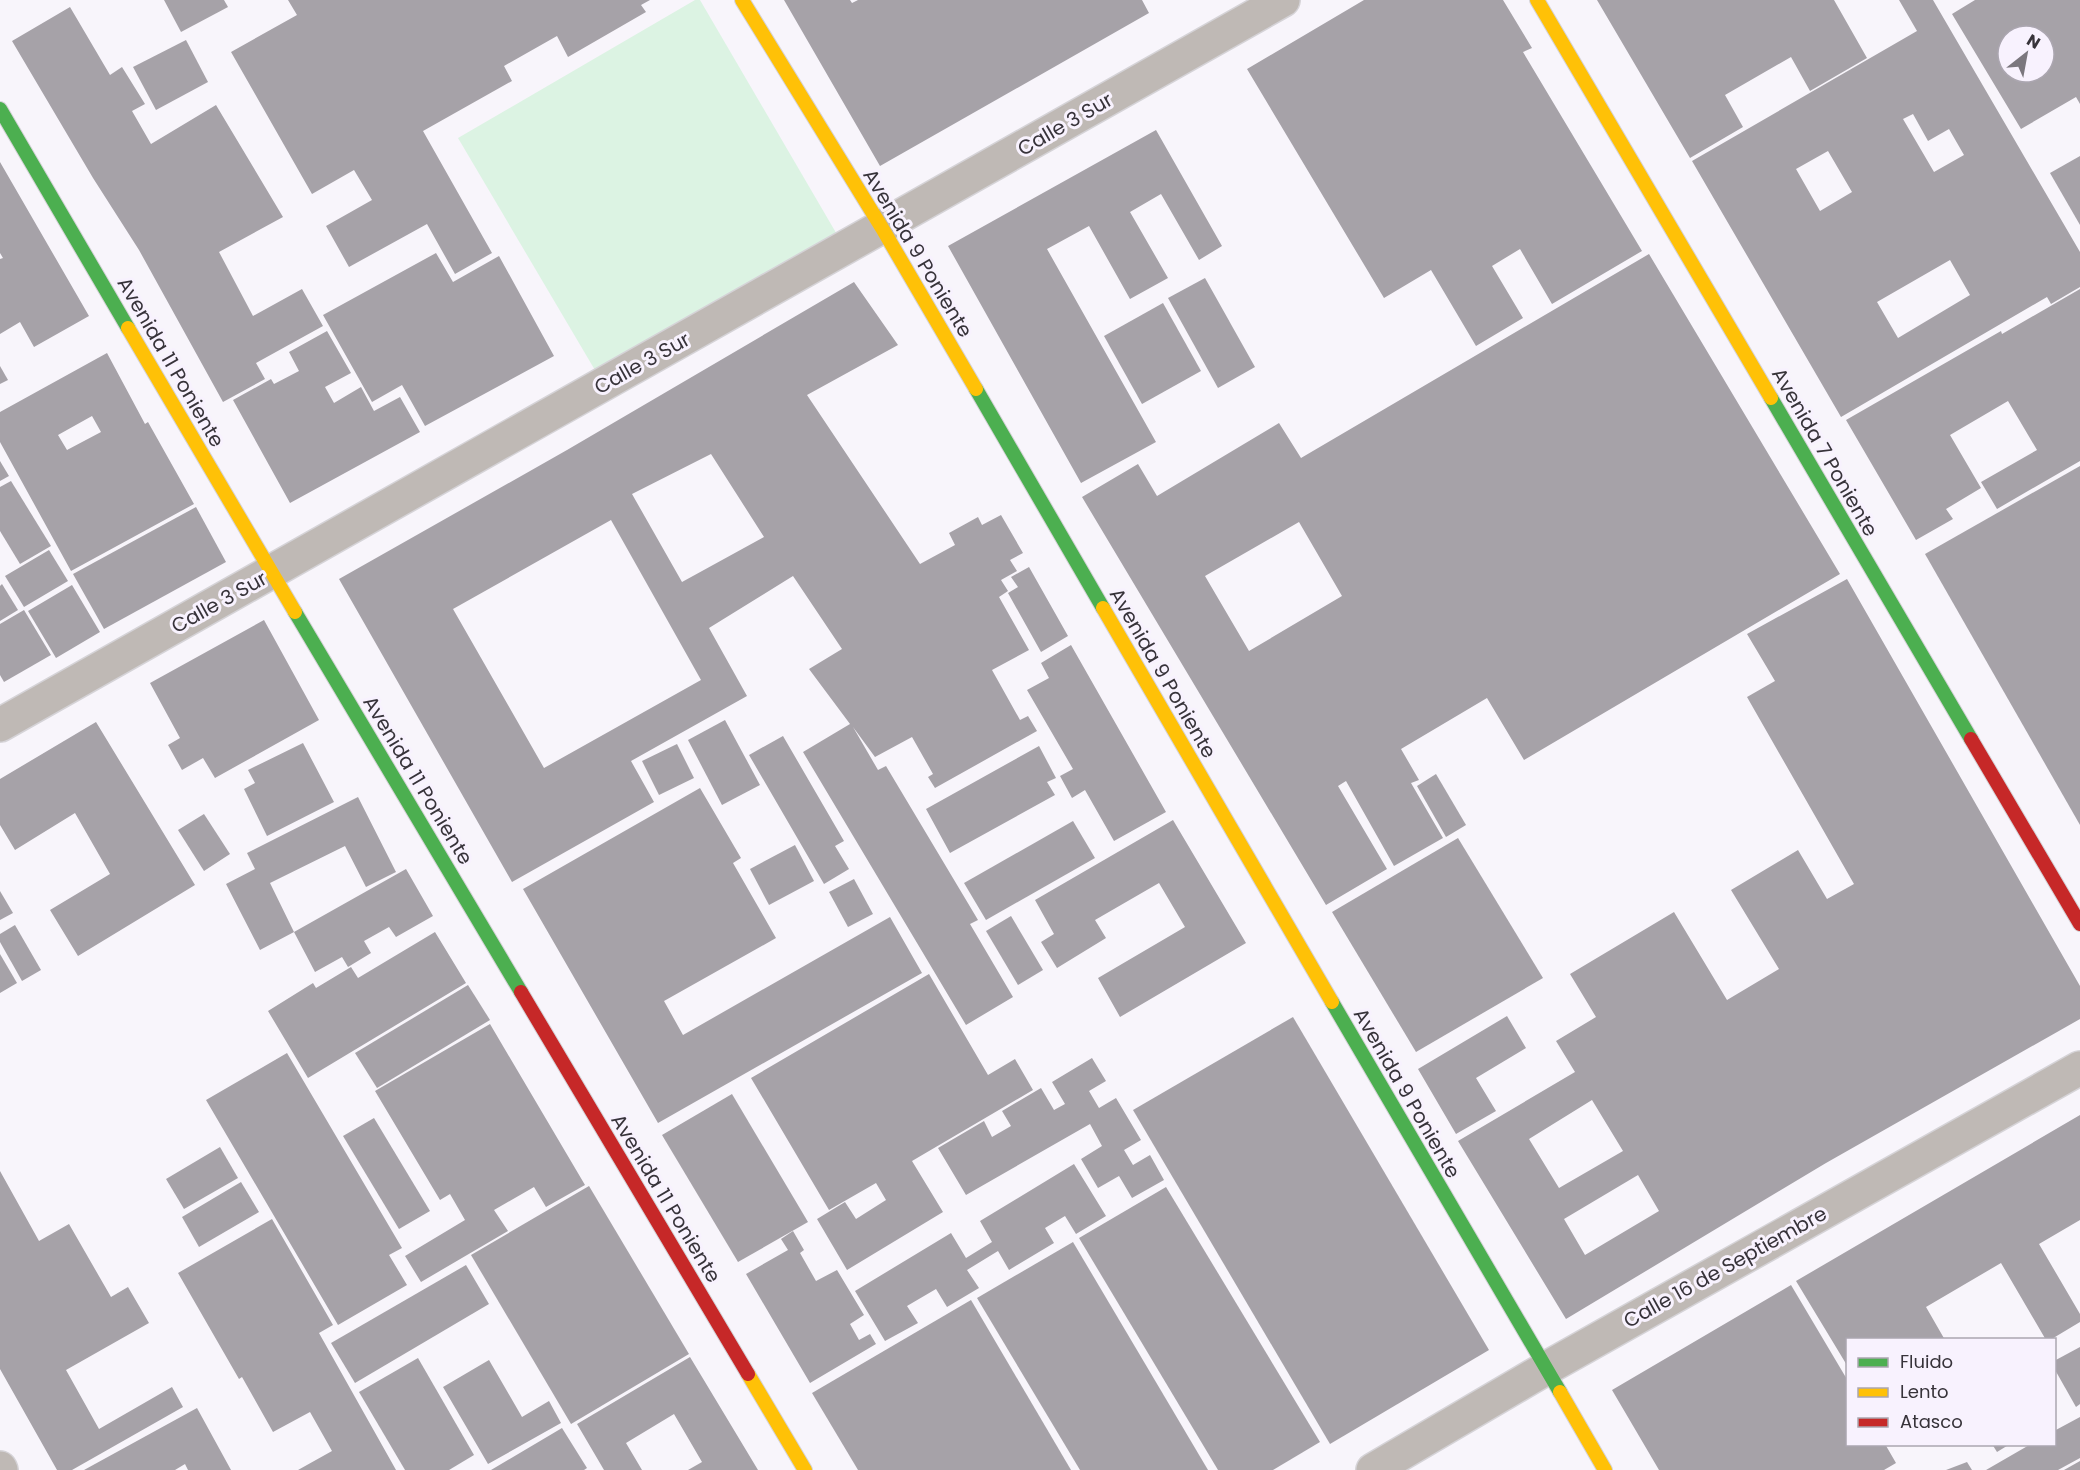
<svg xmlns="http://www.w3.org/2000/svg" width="2080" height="1470" viewBox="0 0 2080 1470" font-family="Poppins,sans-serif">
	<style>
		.green { fill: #dcf3e3 }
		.building { fill: #a6a2a8; fill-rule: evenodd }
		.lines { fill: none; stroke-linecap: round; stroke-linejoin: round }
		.street-casing { stroke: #d5d3d7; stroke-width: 36 }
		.fast-casing { stroke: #d5d3d7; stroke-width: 16 }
		.slow-casing { stroke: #d5d3d7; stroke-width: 16 }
		.jam-casing { stroke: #d5d3d7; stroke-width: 16 }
		.street { stroke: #bfb9b5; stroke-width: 33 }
		.fast { stroke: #4caf50; stroke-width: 14 }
		.slow { stroke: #ffc107; stroke-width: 14 }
		.jam { stroke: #c62828; stroke-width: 14 }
		.labels { text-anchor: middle; stroke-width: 6; stroke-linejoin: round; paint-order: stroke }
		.street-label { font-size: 20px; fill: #37333a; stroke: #f8f2fe }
	</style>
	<rect width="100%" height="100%" fill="#f8f5fb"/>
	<path class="green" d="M 695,0 L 700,0 L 842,243 L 602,382 L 458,138 Z"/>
	<g class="building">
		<path d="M 164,0 L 224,0 L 228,7 L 181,32 Z"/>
		<path d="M 288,0 L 650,0 L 641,5 L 646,12 L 568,57 L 557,36 L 504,66 L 512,81 L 423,131 L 492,253 L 455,274 L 427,224 L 349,267 L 326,226 L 372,200 L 354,170 L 312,194 L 231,52 L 297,15 Z"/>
		<path d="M 784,0 L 850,0 L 852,3 L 858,0 L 1142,0 L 1149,13 L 880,166 Z"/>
		<path d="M 1364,0 L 1503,0 L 1532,48 L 1523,52 L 1642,251 L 1552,304 L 1520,249 L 1492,266 L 1523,318 L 1476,346 L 1431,270 L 1384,298 L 1247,69 Z"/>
		<path d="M 1597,0 L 1834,0 L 1867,58 L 1810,91 L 1791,57 L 1725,95 L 1743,127 L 1690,158 Z"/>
		<path d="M 1899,0 L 1933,0 L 2080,252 L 2080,287 L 2051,304 L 2047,297 L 1841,417 L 1692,161 L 1917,31 ZM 1913,114 L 1928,141 L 1949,129 L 1964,155 L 1934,172 L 1903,119 ZM 1828,151 L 1852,192 L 1820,211 L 1796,169 ZM 1950,260 L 1970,295 L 1898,338 L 1877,302 Z"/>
		<path d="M 1975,0 L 2080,0 L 2080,104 L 2076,97 L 2021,129 L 1952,14 ZM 2008,36 L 2044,36 L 2044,72 L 2008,72 Z"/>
		<path d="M 70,7 L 110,75 L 122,67 L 145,104 L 132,111 L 151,144 L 216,105 L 283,217 L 219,252 L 253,316 L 302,289 L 323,326 L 256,363 L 265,379 L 223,402 L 139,250 L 93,178 L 12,41 Z"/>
		<path d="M 186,40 L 208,82 L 156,110 L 133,67 Z"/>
		<path d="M 1156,130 L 1222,246 L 1199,260 L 1161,194 L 1130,212 L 1168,278 L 1130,299 L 1089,226 L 1047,249 L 1156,442 L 1081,483 L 948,246 Z"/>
		<path d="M 2080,156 L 2080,225 L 2050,173 Z"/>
		<path d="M 0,162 L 89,316 L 34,347 L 20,322 L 0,334 L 0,259 L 3,258 L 0,253 Z"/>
		<path d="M 436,253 L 453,282 L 499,256 L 554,356 L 425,426 L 402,385 L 372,402 L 323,315 Z"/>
		<path d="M 1649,254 L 1840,574 L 1524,760 L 1487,698 L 1401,749 L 1419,780 L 1411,783 L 1443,838 L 1394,866 L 1346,781 L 1338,786 L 1387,869 L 1326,905 L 1082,497 L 1138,464 L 1157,496 L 1279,423 L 1301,458 ZM 1299,522 L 1342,596 L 1249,651 L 1205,576 Z"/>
		<path d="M 1205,278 L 1255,367 L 1218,388 L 1168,298 Z"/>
		<path d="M 854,282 L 898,345 L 807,395 L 920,564 L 955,545 L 949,533 L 978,517 L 982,525 L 1001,515 L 1023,553 L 1010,560 L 1017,571 L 1001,580 L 1008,591 L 999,597 L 1029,650 L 992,670 L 1020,720 L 1028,716 L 1037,731 L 935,788 L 928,777 L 933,774 L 912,737 L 875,757 L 853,727 L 878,770 L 886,766 L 978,920 L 970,924 L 1013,997 L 966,1025 L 803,752 L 850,724 L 809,669 L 842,649 L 793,576 L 709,628 L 747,696 L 631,761 L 654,802 L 512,882 L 339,579 L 567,450 ZM 711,454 L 764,537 L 682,582 L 632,494 ZM 611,520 L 701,680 L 544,768 L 453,609 Z"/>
		<path d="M 2080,289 L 2080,461 L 1997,509 L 1981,482 L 2037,450 L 2008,401 L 1950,435 L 1981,488 L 1946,509 L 1953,519 L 1916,540 L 1846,420 L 2001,331 L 2002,334 Z"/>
		<path d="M 1163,303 L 1201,371 L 1142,404 L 1104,336 Z"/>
		<path d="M 327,331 L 351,373 L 325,387 L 334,403 L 361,387 L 374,411 L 400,397 L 420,432 L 290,503 L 233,400 L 271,379 L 274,384 L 299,371 L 289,352 Z"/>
		<path d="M 107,353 L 145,424 L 148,422 L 194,504 L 71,571 L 0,442 L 0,412 ZM 92,416 L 101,432 L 67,450 L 58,435 Z"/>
		<path d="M 0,366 L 8,380 L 0,384 Z"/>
		<path d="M 0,461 L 9,476 L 0,481 Z"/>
		<path d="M 2080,466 L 2080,825 L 1925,554 Z"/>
		<path d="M 11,481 L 51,546 L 20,564 L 0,531 L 0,487 Z"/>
		<path d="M 196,507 L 226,562 L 104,629 L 73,574 Z"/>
		<path d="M 49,550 L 68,581 L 24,607 L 5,576 Z"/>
		<path d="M 1029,567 L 1068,636 L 1041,652 L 1008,593 L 1018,587 L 1011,577 Z"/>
		<path d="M 1847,579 L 2080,986 L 2080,1019 L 1826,1163 L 1566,1319 L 1458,1141 L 1575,1072 L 1556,1041 L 1596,1017 L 1570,974 L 1674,912 L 1727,1000 L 1779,969 L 1731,890 L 1798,850 L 1827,899 L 1854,884 L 1747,697 L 1775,681 L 1747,634 ZM 1592,1100 L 1623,1151 L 1559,1188 L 1529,1139 ZM 1638,1175 L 1659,1211 L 1585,1255 L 1564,1219 Z"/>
		<path d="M 2,584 L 18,610 L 0,621 L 0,586 Z"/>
		<path d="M 72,585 L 100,632 L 56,658 L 28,611 Z"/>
		<path d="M 24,610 L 51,655 L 4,682 L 0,675 L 0,624 Z"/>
		<path d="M 264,620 L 319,720 L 215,778 L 203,758 L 182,770 L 168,745 L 180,738 L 150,683 Z"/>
		<path d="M 1071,645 L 1166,812 L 1114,841 L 1085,790 L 1072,798 L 1060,776 L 1073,769 L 1027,690 L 1049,678 L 1041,663 Z"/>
		<path d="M 725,720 L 760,785 L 722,805 L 688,740 Z"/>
		<path d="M 96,722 L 195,885 L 78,956 L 50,910 L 110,874 L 75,813 L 15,850 L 0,825 L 0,779 Z"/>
		<path d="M 783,736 L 844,841 L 835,846 L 849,869 L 824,884 L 749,755 Z"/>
		<path d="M 303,743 L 334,802 L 267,836 L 244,789 L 255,783 L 248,770 Z"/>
		<path d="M 677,744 L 694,778 L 659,795 L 642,761 Z"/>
		<path d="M 1039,746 L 1056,778 L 1047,782 L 1055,795 L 950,853 L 926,809 Z"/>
		<path d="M 1436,774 L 1466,825 L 1446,837 L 1417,786 Z"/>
		<path d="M 700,788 L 741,858 L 733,863 L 776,938 L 664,1001 L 683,1035 L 890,917 L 922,973 L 658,1123 L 523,889 Z"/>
		<path d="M 358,797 L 396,872 L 366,887 L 345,846 L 270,883 L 294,932 L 406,869 L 433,916 L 396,937 L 389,927 L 364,941 L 371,953 L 348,967 L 342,957 L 315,972 L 294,932 L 260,950 L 226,884 L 255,869 L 247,853 Z"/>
		<path d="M 204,814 L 230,854 L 204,871 L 178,830 Z"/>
		<path d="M 1173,820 L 1246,943 L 1120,1017 L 1098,978 L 1185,927 L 1159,883 L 1095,920 L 1106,938 L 1057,968 L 1041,942 L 1054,934 L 1035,900 Z"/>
		<path d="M 1073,821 L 1095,858 L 986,920 L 964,883 Z"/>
		<path d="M 1458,838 L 1543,978 L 1416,1052 L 1332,912 Z"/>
		<path d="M 795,845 L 814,881 L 769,905 L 750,869 Z"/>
		<path d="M 854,879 L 873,914 L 848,927 L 829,892 Z"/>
		<path d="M 0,891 L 13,913 L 0,920 Z"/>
		<path d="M 1011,916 L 1043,970 L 1018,985 L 986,931 Z"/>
		<path d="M 15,925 L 41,970 L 22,981 L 0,942 L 0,934 Z"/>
		<path d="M 435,932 L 466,983 L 308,1078 L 268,1011 L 313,983 L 316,988 L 351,967 L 358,978 Z"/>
		<path d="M 0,954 L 17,983 L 0,993 Z"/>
		<path d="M 929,974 L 988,1075 L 1015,1059 L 1033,1090 L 912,1161 L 943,1212 L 847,1270 L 817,1219 L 845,1202 L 856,1219 L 886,1200 L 876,1183 L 829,1210 L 751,1078 Z"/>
		<path d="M 468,985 L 490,1020 L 377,1088 L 355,1053 Z"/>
		<path d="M 1507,1016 L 1526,1048 L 1476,1078 L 1496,1111 L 1456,1134 L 1418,1069 Z"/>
		<path d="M 1293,1017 L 1489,1350 L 1330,1444 L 1133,1110 Z"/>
		<path d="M 490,1024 L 585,1185 L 546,1207 L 534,1187 L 494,1210 L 508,1231 L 421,1282 L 405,1256 L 465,1220 L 450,1194 L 440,1200 L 375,1091 Z"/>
		<path d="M 287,1053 L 402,1248 L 389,1255 L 407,1285 L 338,1325 L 206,1100 Z"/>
		<path d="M 1092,1058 L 1106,1081 L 1089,1091 L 1099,1108 L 1116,1098 L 1141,1140 L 1124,1150 L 1133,1165 L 1150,1155 L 1164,1180 L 1132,1198 L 1119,1176 L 1098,1188 L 1081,1159 L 1102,1146 L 1090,1124 L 966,1195 L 938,1148 L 984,1121 L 992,1137 L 1011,1126 L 1002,1111 L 1041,1088 L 1054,1110 L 1065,1104 L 1052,1082 Z"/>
		<path d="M 732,1094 L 808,1222 L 738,1262 L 662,1135 Z"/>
		<path d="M 2080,1115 L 2080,1220 L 2039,1244 L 2080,1314 L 2080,1322 L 2050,1340 L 2046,1340 L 2001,1263 L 1926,1307 L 1945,1340 L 1848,1340 L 1848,1367 L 1796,1281 Z"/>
		<path d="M 374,1118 L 430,1211 L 399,1229 L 343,1136 Z"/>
		<path d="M 220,1147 L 238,1178 L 184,1209 L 166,1179 Z"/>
		<path d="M 1074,1164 L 1106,1216 L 1076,1234 L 1065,1216 L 1045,1228 L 1054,1243 L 1009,1270 L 998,1251 L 967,1270 L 979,1288 L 947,1307 L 936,1289 L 907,1306 L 918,1323 L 885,1341 L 855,1291 L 951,1233 L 966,1258 L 992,1242 L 980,1221 Z"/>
		<path d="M 0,1171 L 39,1241 L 69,1224 L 111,1297 L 128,1287 L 149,1323 L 66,1370 L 99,1429 L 172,1387 L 183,1407 L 72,1470 L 57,1470 L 0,1369 Z"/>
		<path d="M 241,1182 L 259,1212 L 199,1247 L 182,1217 Z"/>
		<path d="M 589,1186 L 689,1354 L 571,1424 L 471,1255 Z"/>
		<path d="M 1166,1187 L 1320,1442 L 1273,1470 L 1218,1470 L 1079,1238 Z"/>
		<path d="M 272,1219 L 333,1325 L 319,1333 L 396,1470 L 298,1470 L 332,1451 L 310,1412 L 273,1432 L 242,1377 L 239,1379 L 178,1273 Z"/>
		<path d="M 793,1231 L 804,1250 L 800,1253 L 816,1281 L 837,1270 L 864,1315 L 850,1324 L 859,1340 L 870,1334 L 876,1344 L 810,1383 L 746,1274 L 788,1250 L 781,1239 Z"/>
		<path d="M 1073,1242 L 1208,1470 L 1080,1470 L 977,1298 Z"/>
		<path d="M 466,1265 L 489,1304 L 355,1383 L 331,1343 Z"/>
		<path d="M 1791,1285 L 1848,1381 L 1848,1444 L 1885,1444 L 1896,1463 L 1884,1470 L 1659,1470 L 1612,1390 Z"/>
		<path d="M 971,1300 L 1071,1470 L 858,1470 L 812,1393 Z"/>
		<path d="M 2080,1347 L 2080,1404 L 2076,1407 L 2054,1368 L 2054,1361 Z"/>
		<path d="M 690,1357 L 758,1470 L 688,1470 L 702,1462 L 674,1414 L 626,1443 L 642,1470 L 604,1470 L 577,1424 Z"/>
		<path d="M 418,1358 L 474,1455 L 449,1470 L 405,1470 L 359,1392 Z"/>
		<path d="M 489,1360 L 522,1417 L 549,1401 L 561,1423 L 488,1464 L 443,1387 Z"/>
		<path d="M 197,1408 L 231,1470 L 188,1470 L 185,1464 L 175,1470 L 84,1470 Z"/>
		<path d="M 2080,1417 L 2080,1458 L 2058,1470 L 1986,1470 L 2031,1444 L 2054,1444 L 2054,1431 Z"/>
		<path d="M 562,1428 L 587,1468 L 584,1470 L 491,1470 Z"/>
		<path d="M 1992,1444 L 2010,1444 L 1997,1452 Z"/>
		<path d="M 2080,1461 L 2080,1470 L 2064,1470 Z"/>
		<path d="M 1967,1462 L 1972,1470 L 1946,1470 Z"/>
	</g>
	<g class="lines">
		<defs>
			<g id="street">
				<path d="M 0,725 L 1283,0"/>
				<path d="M 0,1468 L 1,1470"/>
				<path d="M 1373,1470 L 1545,1369 L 2080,1068"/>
			</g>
			<g id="fast">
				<path d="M 0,109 L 128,328"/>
				<path d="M 976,389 L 1103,608"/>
				<path d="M 1771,398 L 1971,739"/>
				<path d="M 295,612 L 521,992"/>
				<path d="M 1332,1002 L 1560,1392"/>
			</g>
			<g id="slow">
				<path d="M 742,0 L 882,228 L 976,389"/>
				<path d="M 1537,0 L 1771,398"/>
				<path d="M 128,328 L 295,612"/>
				<path d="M 1103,608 L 1332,1002"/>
				<path d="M 748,1374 L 805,1470"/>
				<path d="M 1560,1392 L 1605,1470"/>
			</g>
			<g id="jam">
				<path d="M 1971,739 L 2080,924"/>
				<path d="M 521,992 L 748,1374"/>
			</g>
		</defs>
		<use href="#street" class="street-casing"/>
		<use href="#fast" class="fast-casing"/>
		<use href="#slow" class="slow-casing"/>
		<use href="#jam" class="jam-casing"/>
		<use href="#street" class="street"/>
		<use href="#fast" class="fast"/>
		<use href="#slow" class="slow"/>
		<use href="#jam" class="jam"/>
	</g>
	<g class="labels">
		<g class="street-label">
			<text transform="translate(1065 124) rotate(-30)" y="7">Calle 3 Sur</text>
			<text transform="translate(918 253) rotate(59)" y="7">Avenida 9 Poniente</text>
			<text transform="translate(171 362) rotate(60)" y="7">Avenida 11 Poniente</text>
			<text transform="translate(642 363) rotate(-29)" y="7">Calle 3 Sur</text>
			<text transform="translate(1825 452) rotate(60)" y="7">Avenida 7 Poniente</text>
			<text transform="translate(219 602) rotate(-29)" y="7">Calle 3 Sur</text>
			<text transform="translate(1163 673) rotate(60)" y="7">Avenida 9 Poniente</text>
			<text transform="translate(418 780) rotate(59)" y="7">Avenida 11 Poniente</text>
			<text transform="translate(1407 1093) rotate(60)" y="7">Avenida 9 Poniente</text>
			<text transform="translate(666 1198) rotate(59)" y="7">Avenida 11 Poniente</text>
			<text transform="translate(1725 1267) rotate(-29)" y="7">Calle 16 de Septiembre</text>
		</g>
	</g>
	<rect x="1846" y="1338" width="210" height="108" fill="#f8f2fe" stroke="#aba6b0" stroke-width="1.5"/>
	<rect x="1858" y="1358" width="30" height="9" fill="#4caf50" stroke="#aba6b0" stroke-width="1.5"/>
	<text x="1900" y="1368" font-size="18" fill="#37333a">Fluido</text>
	<rect x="1858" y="1388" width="30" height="9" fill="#ffc107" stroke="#aba6b0" stroke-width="1.5"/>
	<text x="1900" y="1398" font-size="18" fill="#37333a">Lento</text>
	<rect x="1858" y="1418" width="30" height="9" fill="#c62828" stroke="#aba6b0" stroke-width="1.5"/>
	<text x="1900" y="1428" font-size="18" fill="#37333a">Atasco</text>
	<g transform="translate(2026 54) rotate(31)"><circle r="28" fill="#f8f2fe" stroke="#aba6b0" stroke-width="1.5"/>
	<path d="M0-4.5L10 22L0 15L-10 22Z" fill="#7b777e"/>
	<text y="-9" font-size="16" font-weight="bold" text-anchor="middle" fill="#37333a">N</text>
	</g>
</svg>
